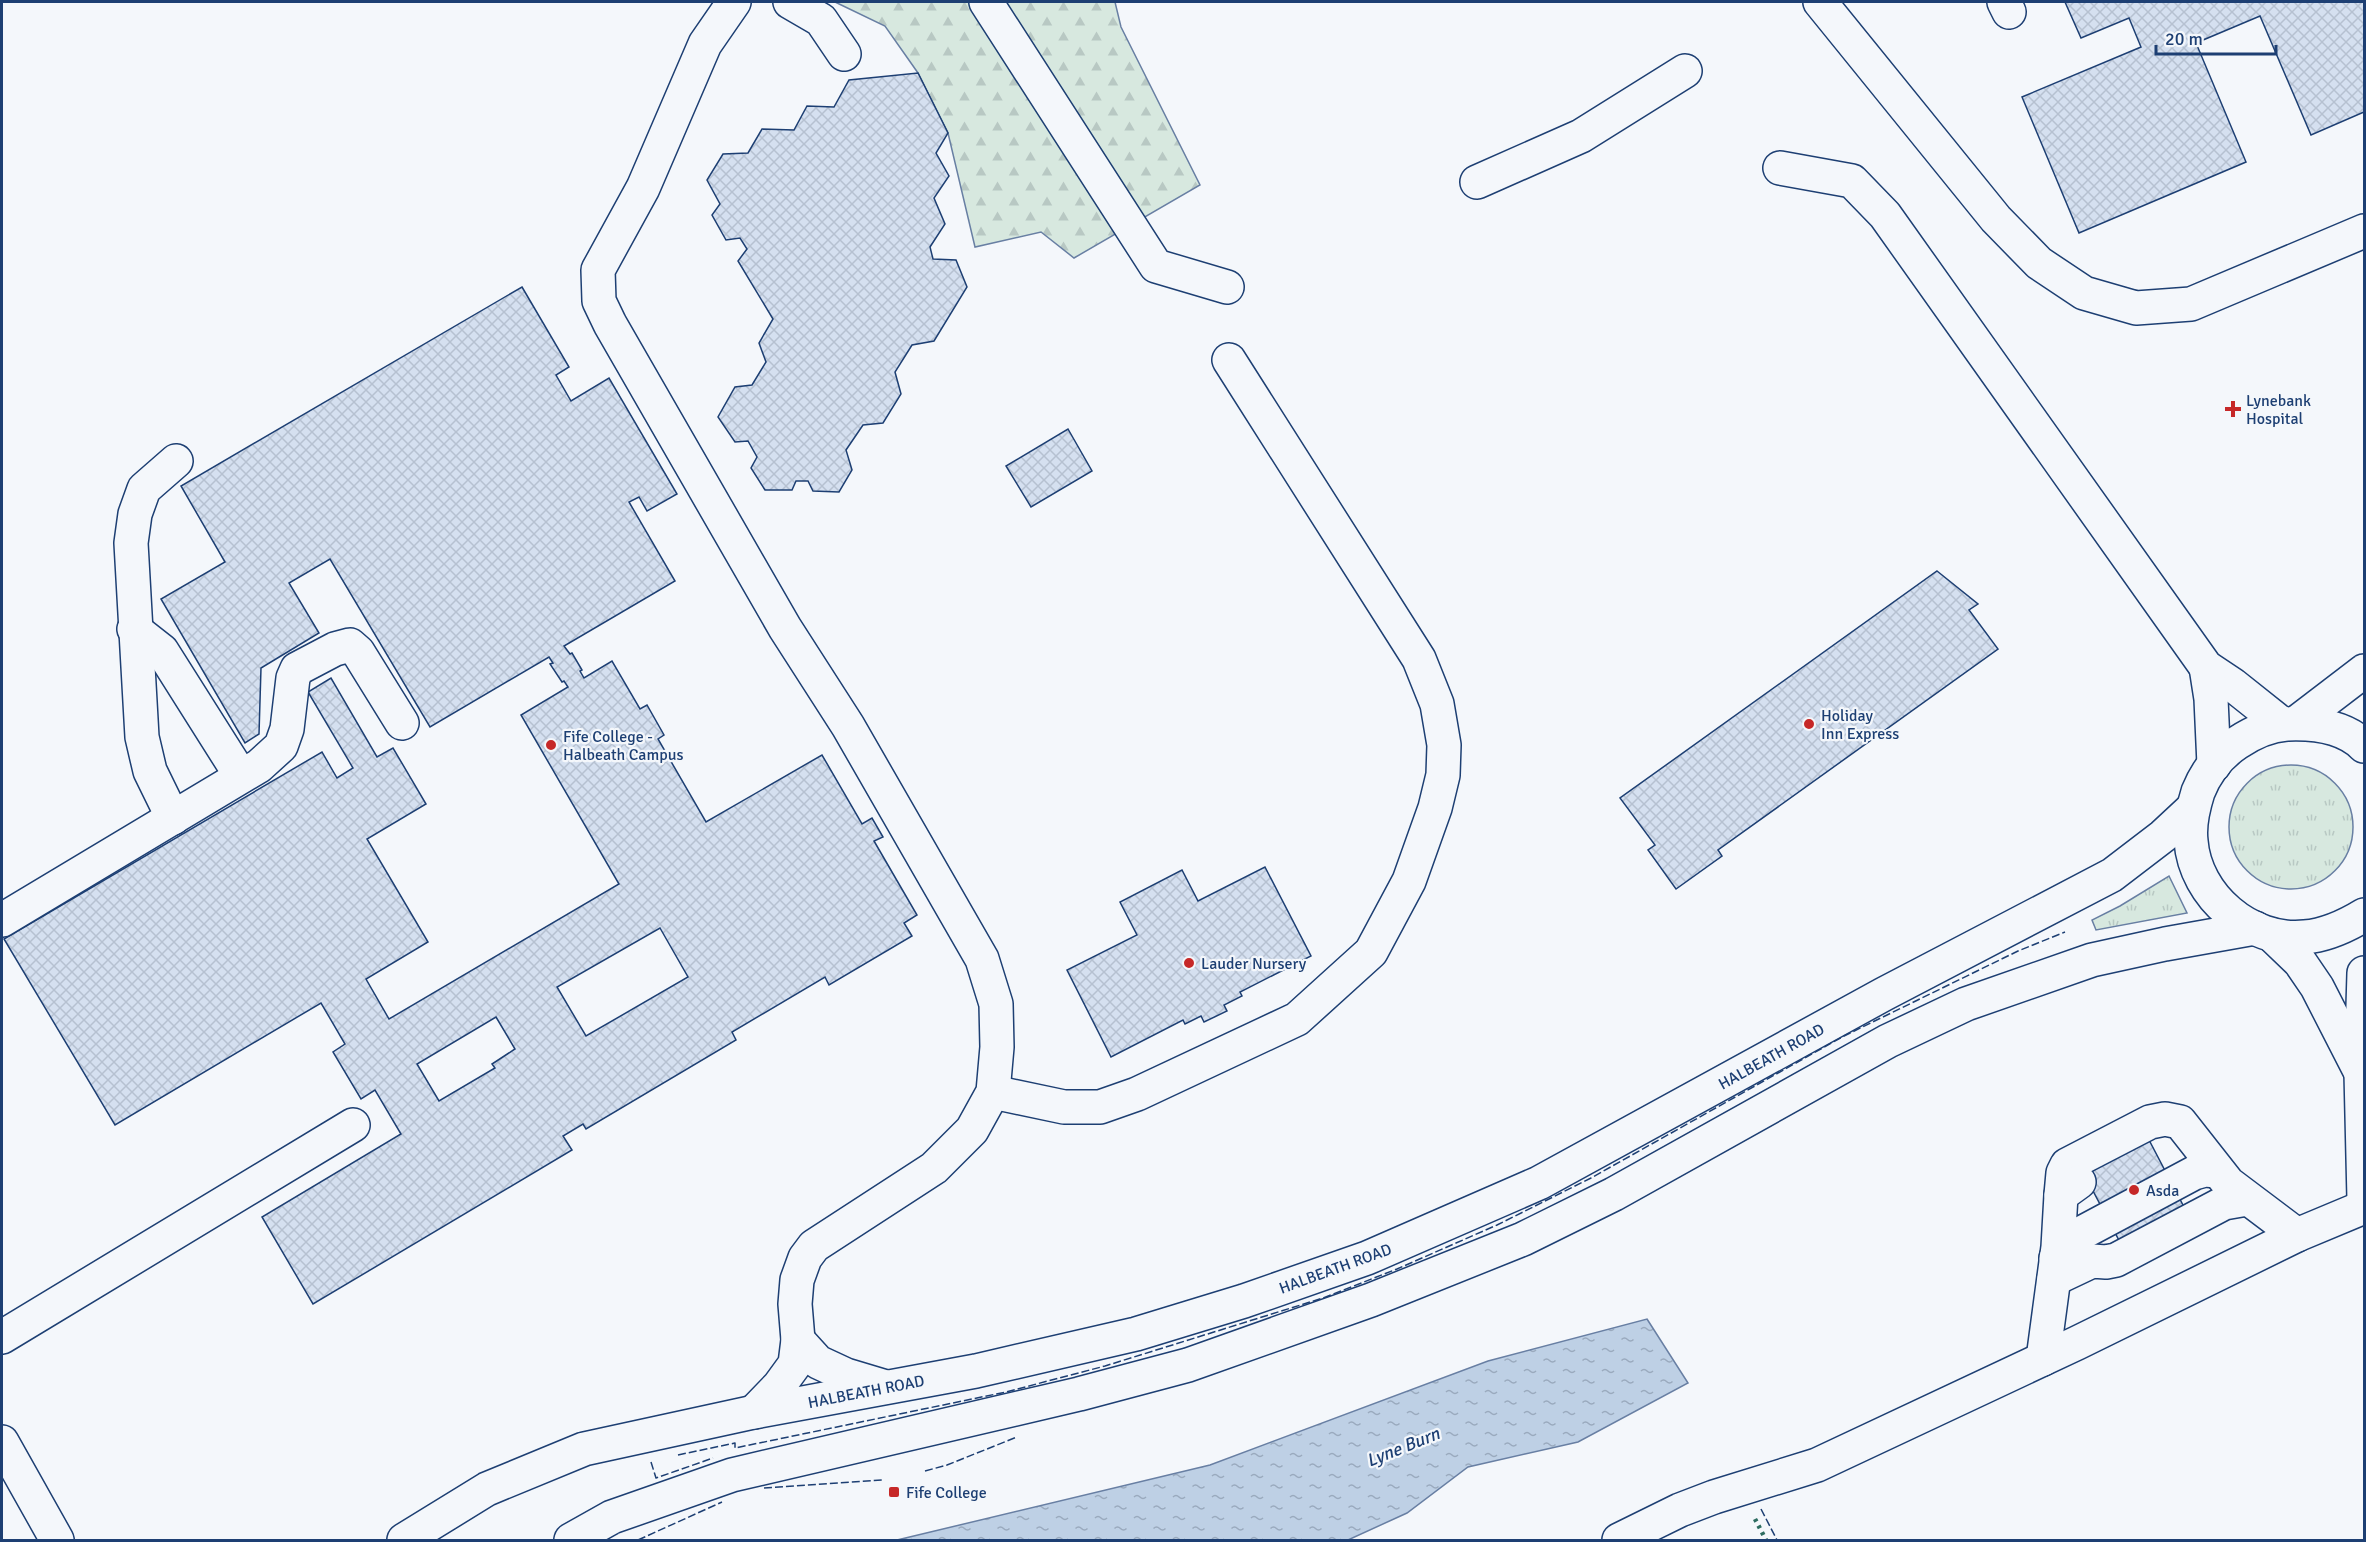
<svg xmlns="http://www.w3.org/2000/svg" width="2366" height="1542" viewBox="0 0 2366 1542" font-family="Signika,sans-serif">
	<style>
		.grass { fill: url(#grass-tufts); stroke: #687fa3; stroke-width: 1.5 }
		.forest { fill: url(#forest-firs); stroke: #687fa3; stroke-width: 1.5 }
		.water { fill: url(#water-ripples); stroke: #687fa3; stroke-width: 1.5 }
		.building { fill: url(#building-cross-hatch); stroke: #1d3f73; stroke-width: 1.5; fill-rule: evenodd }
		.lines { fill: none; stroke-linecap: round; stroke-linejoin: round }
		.minor-casing { stroke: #1d3f73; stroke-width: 36 }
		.major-casing { stroke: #1d3f73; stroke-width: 36 }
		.minor { stroke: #f4f7fb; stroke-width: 33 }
		.major { stroke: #f4f7fb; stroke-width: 33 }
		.hedge { stroke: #2c6c60; stroke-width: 4.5; stroke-dasharray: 3 4.5; stroke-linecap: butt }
		.fence { stroke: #1d3f73; stroke-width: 1.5; stroke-dasharray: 8 3; stroke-linecap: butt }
		.poi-dot { fill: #c62828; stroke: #f4f7fb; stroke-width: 2 }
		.labels { text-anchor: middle; stroke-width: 4.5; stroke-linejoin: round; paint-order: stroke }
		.poi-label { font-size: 16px; fill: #1d3f73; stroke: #f4f7fb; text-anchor: start }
		.street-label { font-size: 16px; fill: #1d3f73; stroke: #f4f7fb }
		.water-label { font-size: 18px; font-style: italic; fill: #1d3f73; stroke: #f4f7fb }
	</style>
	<defs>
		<pattern id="grass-tufts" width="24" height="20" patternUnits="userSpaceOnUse" patternTransform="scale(1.5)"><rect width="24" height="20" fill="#d7e8df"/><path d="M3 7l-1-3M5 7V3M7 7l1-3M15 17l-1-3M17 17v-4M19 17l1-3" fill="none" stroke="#b8c8c3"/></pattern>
		<pattern id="forest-firs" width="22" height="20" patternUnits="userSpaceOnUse" patternTransform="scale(1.5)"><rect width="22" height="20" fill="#d7e8df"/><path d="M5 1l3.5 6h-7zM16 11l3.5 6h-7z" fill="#b8c8c3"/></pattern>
		<pattern id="water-ripples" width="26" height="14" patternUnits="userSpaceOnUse" patternTransform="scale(1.5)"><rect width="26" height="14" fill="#bed0e5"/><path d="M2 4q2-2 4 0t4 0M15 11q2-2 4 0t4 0" fill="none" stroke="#9aaabe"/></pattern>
		<pattern id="building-cross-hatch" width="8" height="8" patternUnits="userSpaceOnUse" patternTransform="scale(1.5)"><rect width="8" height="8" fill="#d5e0f0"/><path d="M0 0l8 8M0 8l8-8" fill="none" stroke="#b6c1d1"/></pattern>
	</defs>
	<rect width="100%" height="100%" fill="#f4f7fb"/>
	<g class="grass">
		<circle cx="2291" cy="827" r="62"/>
		<path d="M 2169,876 L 2187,913 L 2096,930 L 2092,920 L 2120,906 Z"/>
	</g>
	<path class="forest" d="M 835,2 L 1115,2 L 1121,27 L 1200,185 L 1074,258 L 1041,232 L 975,247 L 948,133 L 918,73 L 885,26 Z"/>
	<path class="water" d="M 1647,1319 L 1688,1383 L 1578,1442 L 1468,1467 L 1407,1513 L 1348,1540 L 897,1540 L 1210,1465 L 1488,1361 Z"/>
	<g class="building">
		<path d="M 2065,2 L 2364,2 L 2364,112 L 2311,135 L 2260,16 L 2196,43 L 2246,162 L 2079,233 L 2022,97 L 2141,47 L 2129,18 L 2081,38 Z"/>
		<path d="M 918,73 L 948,133 L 936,153 L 949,176 L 934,198 L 945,224 L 930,247 L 933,259 L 956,260 L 967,287 L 934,341 L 912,345 L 895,372 L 901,394 L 883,423 L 863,425 L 846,450 L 852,470 L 839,492 L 813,491 L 808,481 L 796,481 L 792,490 L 765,490 L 751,468 L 757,457 L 748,441 L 735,442 L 718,417 L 735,387 L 752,385 L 766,362 L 759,343 L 773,319 L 738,261 L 747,249 L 740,238 L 726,240 L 712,215 L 720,204 L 707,180 L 723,154 L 748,153 L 762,129 L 794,130 L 807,106 L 834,107 L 849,80 Z"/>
		<path d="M 522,287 L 569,367 L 556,375 L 571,401 L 609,378 L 677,494 L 647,511 L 639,497 L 629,502 L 675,581 L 564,646 L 570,654 L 572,653 L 582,670 L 580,671 L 584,678 L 612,661 L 640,709 L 647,705 L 664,735 L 658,739 L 706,822 L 822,755 L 862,824 L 872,818 L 883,837 L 874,841 L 917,915 L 904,923 L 912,936 L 829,985 L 825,977 L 732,1032 L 736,1040 L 586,1129 L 583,1124 L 563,1136 L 572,1150 L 313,1304 L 262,1217 L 401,1134 L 375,1090 L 361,1099 L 333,1052 L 345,1044 L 321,1003 L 115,1125 L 4,939 L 322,752 L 337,778 L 353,768 L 308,692 L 331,678 L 377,757 L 393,748 L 426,804 L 367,839 L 428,942 L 366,979 L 389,1019 L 619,884 L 521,715 L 568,687 L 564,681 L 562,682 L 550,664 L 553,663 L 549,657 L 430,727 L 330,559 L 289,583 L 319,633 L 261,668 L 259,734 L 245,743 L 161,599 L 225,562 L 181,486 ZM 660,928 L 688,977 L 586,1036 L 557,987 ZM 496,1017 L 515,1049 L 492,1064 L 495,1068 L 439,1101 L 417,1064 Z"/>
		<path d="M 1068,429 L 1092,471 L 1031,507 L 1006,466 Z"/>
		<path d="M 1937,571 L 1978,604 L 1969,610 L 1998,649 L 1718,850 L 1722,856 L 1676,889 L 1648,850 L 1655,845 L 1620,798 Z"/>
		<path d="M 1265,867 L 1311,956 L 1240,992 L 1242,996 L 1224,1005 L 1227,1011 L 1204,1022 L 1201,1016 L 1185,1024 L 1183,1020 L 1111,1057 L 1067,970 L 1137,935 L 1120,902 L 1182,870 L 1198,901 Z"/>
		<path d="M 2136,1115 L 2197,1232 L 2132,1265 L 2071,1149 Z"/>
	</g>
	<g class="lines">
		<defs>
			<g id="minor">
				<path d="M 734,2 L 705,44 L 643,188 L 598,270 L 599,301 L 610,324 L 785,628 L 848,726 L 982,959 L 996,1004 L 997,1047 L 993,1092 L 972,1130 L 934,1168 L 814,1246 L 805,1258 L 797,1280 L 795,1304 L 798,1340 L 795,1364 L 779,1386 L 754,1412"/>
				<path d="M 790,2 L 821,20 L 844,54"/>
				<path d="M 986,2 L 1156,266 L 1227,287"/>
				<path d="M 1820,2 L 1996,219 L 2039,263 L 2084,293 L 2136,308 L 2191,304 L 2364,231"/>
				<path d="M 2004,2 L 2009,12"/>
				<path d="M 1780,168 L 1852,181 L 1885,215 L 2206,667 L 2233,685 L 2282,724"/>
				<path d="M 1477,182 L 1581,136 L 1685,71"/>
				<path d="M 134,629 L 162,651 L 241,776"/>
				<path d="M 2206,667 L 2211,699 L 2214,765"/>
				<path d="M 173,818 L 150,771 L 142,737 L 131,543 L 135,514 L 144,489 L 176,461"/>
				<path d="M 2,920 L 259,766 L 281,746 L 287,729 L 293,678 L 297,669 L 335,649 L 350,645 L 358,652 L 402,723"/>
				<path d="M 2272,935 L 2300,962 L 2317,987 L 2359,1069"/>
				<path d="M 2364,973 L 2361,1073 L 2364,1200"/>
				<path d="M 993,1092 L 1064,1107 L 1100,1107 L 1137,1094 L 1297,1019 L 1371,952 L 1409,881 L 1435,808 L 1443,775 L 1444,745 L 1437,704 L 1419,659 L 1229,360"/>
				<path d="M 2061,1195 L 2063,1173 L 2067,1165 L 2150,1122 L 2165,1119 L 2180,1122 L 2228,1183 L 2297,1235"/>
				<path d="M 2056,1258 L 2076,1236 L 2194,1173 L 2205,1170 L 2217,1171"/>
				<path d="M 2054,1279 L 2092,1261 L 2106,1262 L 2116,1260 L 2224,1203 L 2247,1199"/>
				<path d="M 2,1337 L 353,1125"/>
				<path d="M 798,1340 L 818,1362 L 846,1375 L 886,1387"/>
				<path d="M 2043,1359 L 2058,1247 L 2061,1195 L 2079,1182"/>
				<path d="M 2,1442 L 57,1540"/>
				<path d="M 1619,1540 L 1680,1510 L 1714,1497 L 1817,1465 L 2077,1343 L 2297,1235 L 2364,1207"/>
			</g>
			<g id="major">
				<path d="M 2296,723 L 2364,671"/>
				<path d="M 2364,746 C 2345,727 2314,723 2288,724 C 2269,725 2252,733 2237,743 C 2219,755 2206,772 2198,792 C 2193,808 2189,825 2191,841 C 2195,896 2250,943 2305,937 C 2327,935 2346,926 2364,915"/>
				<path d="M 404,1540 L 487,1489 L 584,1449 L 754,1412 L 976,1371 L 1136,1334 L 1244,1301 L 1367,1258 L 1539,1183 L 1884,994 L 2112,875 L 2163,836 L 2192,809"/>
				<path d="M 571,1540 L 612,1517 L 732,1475 L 1079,1394 L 1188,1365 L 1371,1300 L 1523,1239 L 1614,1194 L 1888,1041 L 1966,1004 L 2092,960 L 2165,944 L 2255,928"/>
			</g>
		</defs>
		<use href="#minor" class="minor-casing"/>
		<use href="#major" class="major-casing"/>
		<use href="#minor" class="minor"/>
		<use href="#major" class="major"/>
		<path class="hedge" d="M 1755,1519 L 1766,1540"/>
		<g class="fence">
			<path d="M 678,1455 L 735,1443 L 735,1448 L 1006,1392 L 1105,1366 L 1323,1298 L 1397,1269 L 1497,1225 L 1591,1178 L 1844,1036 L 2018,951 L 2065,932"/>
			<path d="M 651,1462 L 656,1478 L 713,1458"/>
			<path d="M 925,1471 L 947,1465 L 1017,1437"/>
			<path d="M 764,1488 L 882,1480"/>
			<path d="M 1761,1509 L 1777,1540"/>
			<path d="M 638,1540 L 722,1502"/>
		</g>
	</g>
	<g class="poi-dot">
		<path d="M2230 400h6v6h6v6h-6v6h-6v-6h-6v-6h6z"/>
		<circle cx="1809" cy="724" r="6"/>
		<circle cx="551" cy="745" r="6"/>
		<circle cx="1189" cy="963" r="6"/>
		<circle cx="2134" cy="1190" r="6"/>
		<rect x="888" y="1486" width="12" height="12" rx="3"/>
	</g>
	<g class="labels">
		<g class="poi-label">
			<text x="2246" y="406">Lynebank<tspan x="2246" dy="18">Hospital</tspan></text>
			<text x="1821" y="721">Holiday<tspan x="1821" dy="18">Inn Express</tspan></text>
			<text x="563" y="742">Fife College -<tspan x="563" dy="18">Halbeath Campus</tspan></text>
			<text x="1201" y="969">Lauder Nursery</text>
			<text x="2146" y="1196">Asda</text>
			<text x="906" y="1498">Fife College</text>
		</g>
		<g class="street-label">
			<text transform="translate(1771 1056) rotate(-29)" y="6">HALBEATH ROAD</text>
			<text transform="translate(1335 1268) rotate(-20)" y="6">HALBEATH ROAD</text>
			<text transform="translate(866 1391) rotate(-11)" y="6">HALBEATH ROAD</text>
		</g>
		<g class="water-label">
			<text transform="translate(1403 1447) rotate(-22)" y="6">Lyne Burn</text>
		</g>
	</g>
	<rect width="2366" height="1542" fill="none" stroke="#1d3f73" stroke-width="6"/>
	<path d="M2156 45v9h120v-9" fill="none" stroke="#1d3f73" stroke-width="3"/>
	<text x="2165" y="45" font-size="18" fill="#1d3f73" stroke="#f4f7fb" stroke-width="4.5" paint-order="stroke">20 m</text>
</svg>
